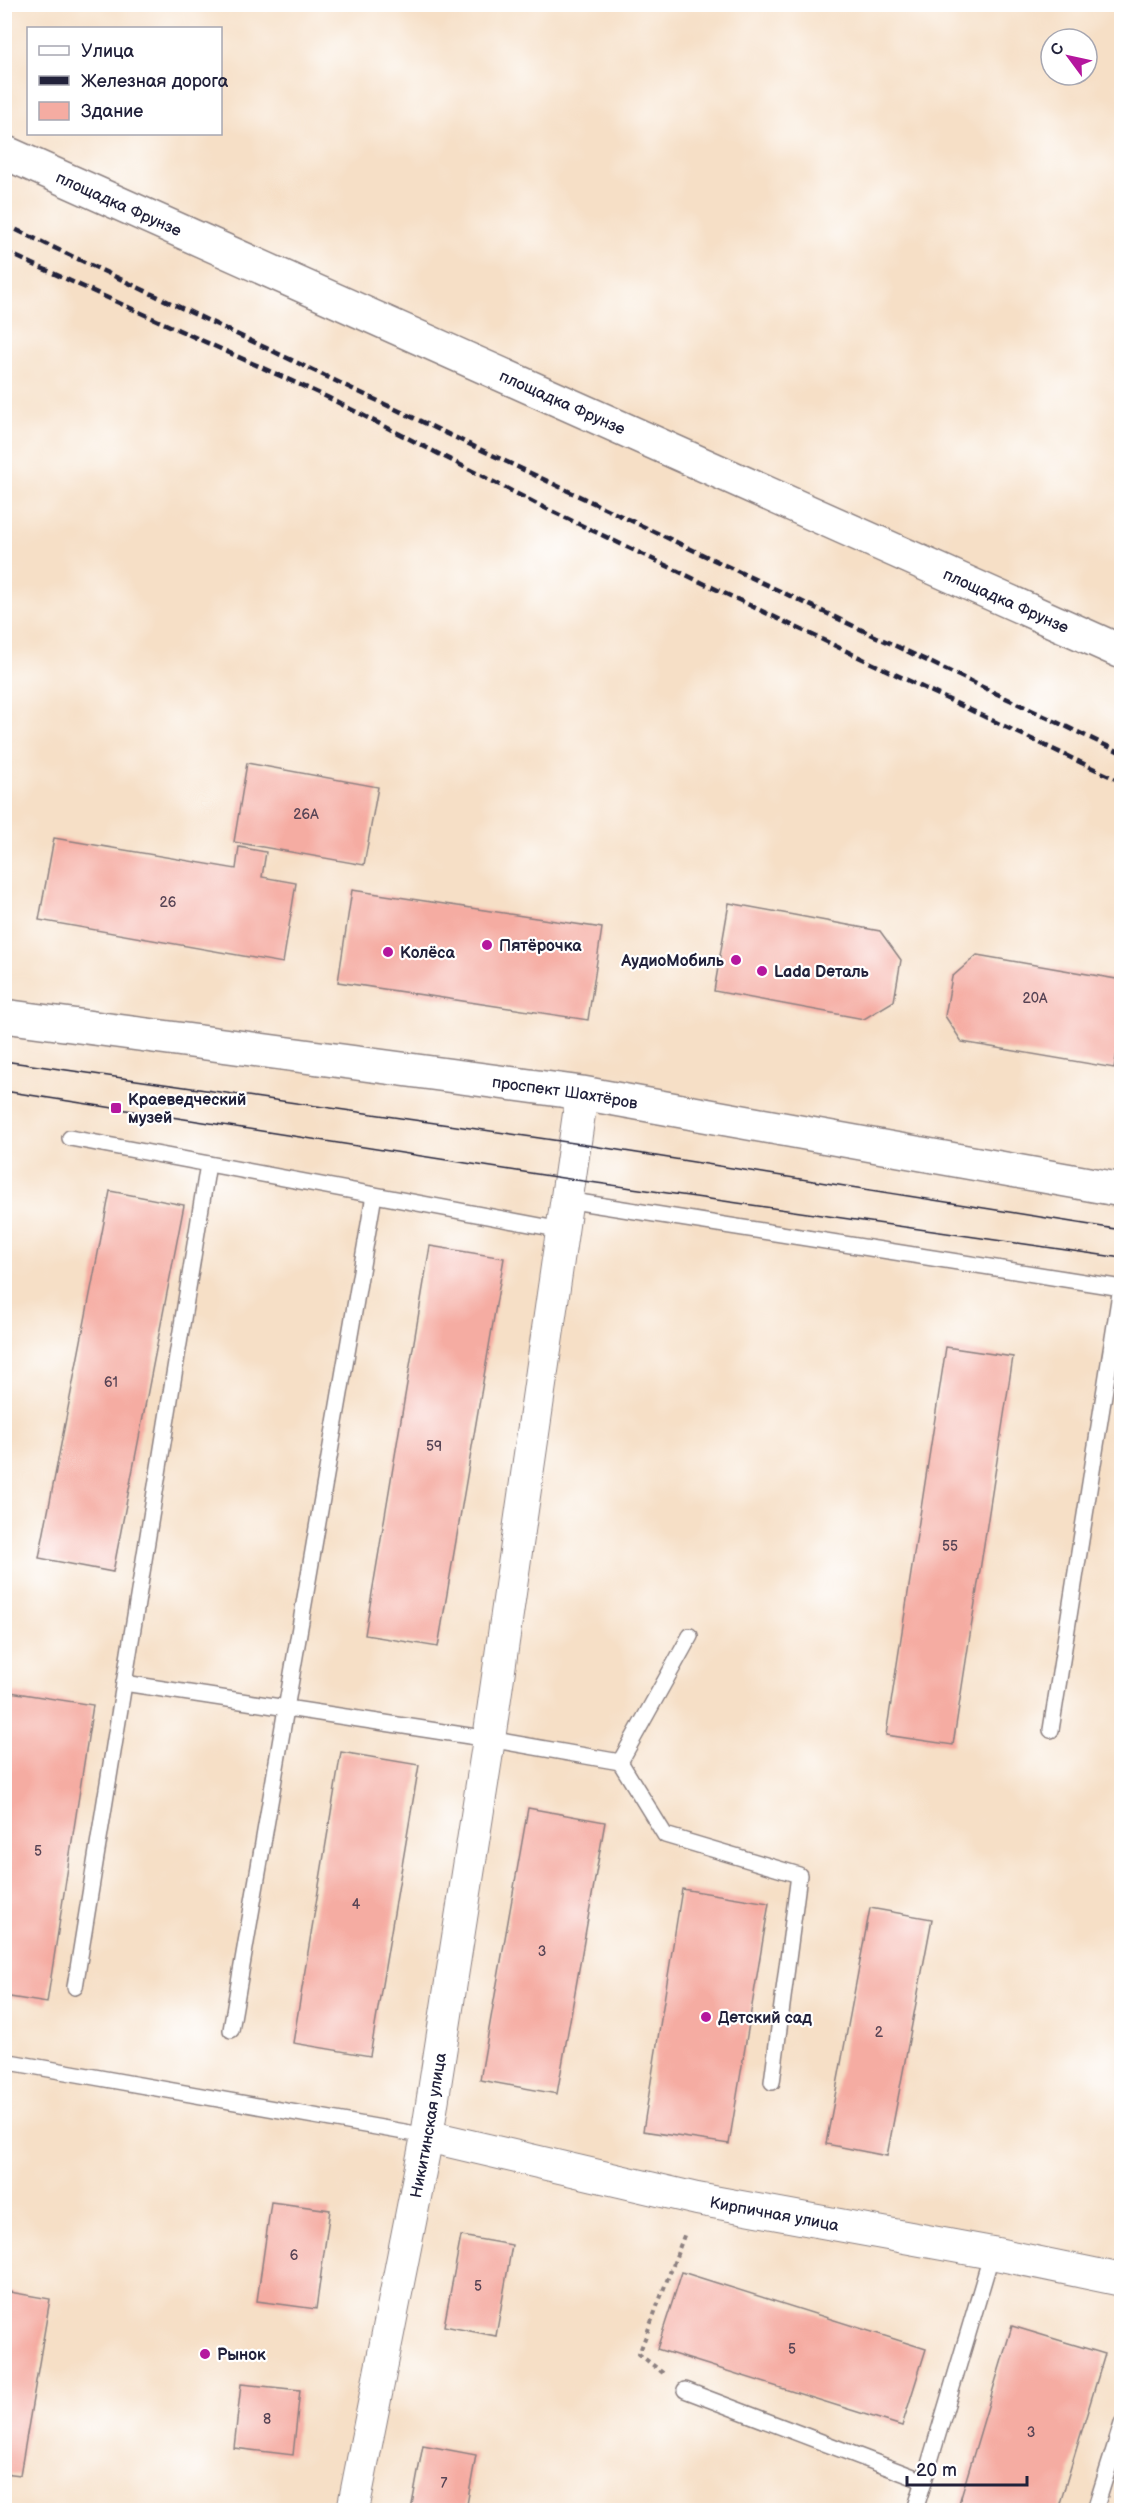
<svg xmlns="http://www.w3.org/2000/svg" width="1126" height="2515" viewBox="0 0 1126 2515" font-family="'Balsamiq Sans',sans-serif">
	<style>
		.building { fill: #f5aca2 }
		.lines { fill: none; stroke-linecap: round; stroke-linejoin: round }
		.service-casing { stroke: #8c8080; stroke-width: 18 }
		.minor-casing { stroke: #8c8080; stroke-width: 34 }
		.primary-casing { stroke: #8c8080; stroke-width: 36 }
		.path { stroke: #8c8080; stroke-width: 4; stroke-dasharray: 4.5 4.5; stroke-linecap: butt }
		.service { stroke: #fff; stroke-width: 15 }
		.minor { stroke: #fff; stroke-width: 32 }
		.primary { stroke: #fff; stroke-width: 33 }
		.tram { stroke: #22223b; stroke-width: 1.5 }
		.rail { stroke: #22223b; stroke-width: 4.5; stroke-dasharray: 9 4.5; stroke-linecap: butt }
		.poi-dot { fill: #b5179e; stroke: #fff; stroke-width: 2 }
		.labels { text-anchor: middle; stroke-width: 4.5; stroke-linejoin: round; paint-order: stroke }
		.number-label { font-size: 14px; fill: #574455 }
		.street-label { font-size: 16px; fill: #22223b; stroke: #fff }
		.poi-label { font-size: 16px; font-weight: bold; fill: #22223b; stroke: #fff; text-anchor: start }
	</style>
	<rect width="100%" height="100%" fill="#fff"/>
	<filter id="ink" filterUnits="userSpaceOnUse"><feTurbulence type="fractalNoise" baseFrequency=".0167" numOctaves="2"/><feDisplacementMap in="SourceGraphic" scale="12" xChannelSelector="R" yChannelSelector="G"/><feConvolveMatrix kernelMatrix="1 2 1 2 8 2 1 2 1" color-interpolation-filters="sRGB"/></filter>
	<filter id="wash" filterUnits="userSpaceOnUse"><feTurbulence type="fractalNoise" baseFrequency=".008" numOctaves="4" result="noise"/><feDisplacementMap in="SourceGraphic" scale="24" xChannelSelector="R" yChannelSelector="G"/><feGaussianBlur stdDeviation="1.35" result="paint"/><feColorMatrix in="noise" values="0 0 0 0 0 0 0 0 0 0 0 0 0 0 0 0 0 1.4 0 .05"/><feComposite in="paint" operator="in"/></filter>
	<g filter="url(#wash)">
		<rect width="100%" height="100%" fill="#f6dfc6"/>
		<g id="blocks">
			<g class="building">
				<path d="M 247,763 L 378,787 L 364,865 L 234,842 Z"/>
				<path d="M 54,838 L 236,869 L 239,847 L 266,852 L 262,877 L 296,883 L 283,963 L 39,920 Z"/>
				<path d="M 352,890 L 602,928 L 588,1020 L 338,982 Z"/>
				<path d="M 729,903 L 880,931 L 901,960 L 894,1001 L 864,1019 L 714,991 Z"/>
				<path d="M 977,955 L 1122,980 L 1122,1028 L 1114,1068 L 962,1042 L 945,1016 L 952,977 Z"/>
				<path d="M 110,1191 L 184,1205 L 113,1572 L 39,1558 Z"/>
				<path d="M 430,1246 L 504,1258 L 438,1647 L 365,1635 Z"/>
				<path d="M 946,1347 L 1013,1357 L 953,1745 L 886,1735 Z"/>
				<path d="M 4,1691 L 93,1705 L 47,2003 L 4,1996 Z"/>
				<path d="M 341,1752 L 419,1765 L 370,2056 L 293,2043 Z"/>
				<path d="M 528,1808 L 605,1822 L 557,2094 L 480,2080 Z"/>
				<path d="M 682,1889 L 769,1903 L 729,2144 L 643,2131 Z"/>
				<path d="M 870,1908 L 932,1919 L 887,2156 L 826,2144 Z"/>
				<path d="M 271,2202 L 330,2210 L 316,2309 L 257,2301 Z"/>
				<path d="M 461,2236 L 512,2245 L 496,2336 L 444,2326 Z"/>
				<path d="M 682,2272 L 926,2349 L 902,2426 L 657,2349 Z"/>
				<path d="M 4,2291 L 50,2299 L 20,2475 L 4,2473 Z"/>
				<path d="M 1012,2326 L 1105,2354 L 1058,2510 L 957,2510 Z"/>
				<path d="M 241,2384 L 300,2390 L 293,2455 L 234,2448 Z"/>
				<path d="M 423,2445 L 476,2455 L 466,2510 L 411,2510 Z"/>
			</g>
		</g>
	</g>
	<g filter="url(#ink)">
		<use href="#blocks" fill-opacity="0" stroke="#8c8080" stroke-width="1.5"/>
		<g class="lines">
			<defs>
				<g id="service">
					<path d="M 70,1138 L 562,1230"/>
					<path d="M 566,1200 L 1122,1288"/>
					<path d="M 124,1683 L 489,1739 L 620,1762 L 690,1636"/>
					<path d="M 1051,1730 L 1121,1287"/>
					<path d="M 620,1762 L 665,1835 L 799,1875 L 772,2082"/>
					<path d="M 75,1987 L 208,1164"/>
					<path d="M 231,2030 L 374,1195"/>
					<path d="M 4,2061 L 427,2136"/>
					<path d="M 685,2390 L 924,2481 L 992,2253"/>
					<path d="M 915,2510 L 924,2481"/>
					<path d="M 1095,2510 L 1122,2424"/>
				</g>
				<g id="minor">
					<path id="s1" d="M 427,2136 L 697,2199 L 992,2253 L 1122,2280"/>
					<path id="s2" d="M 353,2510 L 427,2136 L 489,1739 L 582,1093"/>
				</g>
				<g id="primary">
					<path id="s3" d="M 4,152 L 1122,652"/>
					<path id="s4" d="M 4,1016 L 582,1093 L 1122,1190"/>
				</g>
			</defs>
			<use href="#service" class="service-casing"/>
			<use href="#minor" class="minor-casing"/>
			<use href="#primary" class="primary-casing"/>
			<path class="path" d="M 663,2373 L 639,2354 L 685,2233"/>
			<use href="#service" class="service"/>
			<use href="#minor" class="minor"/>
			<use href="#primary" class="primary"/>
			<g class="tram">
				<path d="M 4,1061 L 574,1143 L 1122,1230"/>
				<path d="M 4,1091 L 569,1179 L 1122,1258"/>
			</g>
			<g class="rail">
				<path d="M 4,224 L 1122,753"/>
				<path d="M 4,251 L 327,397 L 545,508 L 1122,782"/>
			</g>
		</g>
	</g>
	<g class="poi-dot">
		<circle cx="487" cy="945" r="6"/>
		<circle cx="388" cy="952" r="6"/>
		<circle cx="736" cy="960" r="6"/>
		<circle cx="762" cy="971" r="6"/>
		<rect x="110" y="1102" width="12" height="12" rx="3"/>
		<circle cx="706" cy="2017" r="6"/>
		<circle cx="205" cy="2354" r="6"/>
	</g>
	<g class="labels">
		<g class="number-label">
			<text x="306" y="819">26А</text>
			<text x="168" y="907">26</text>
			<text x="1035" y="1003">20А</text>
			<text x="111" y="1387">61</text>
			<text x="434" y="1451">59</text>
			<text x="950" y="1551">55</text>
			<text x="38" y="1856">5</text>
			<text x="356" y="1909">4</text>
			<text x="542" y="1956">3</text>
			<text x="879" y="2037">2</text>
			<text x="294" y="2260">6</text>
			<text x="478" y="2291">5</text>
			<text x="792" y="2354">5</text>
			<text x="267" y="2424">8</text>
			<text x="1031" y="2437">3</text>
			<text x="444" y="2488">7</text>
		</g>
		<g class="street-label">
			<text dy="6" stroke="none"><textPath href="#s3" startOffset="126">площадка Фрунзе</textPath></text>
			<text dy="6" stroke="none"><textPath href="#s3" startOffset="612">площадка Фрунзе</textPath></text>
			<text dy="6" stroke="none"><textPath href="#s3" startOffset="1098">площадка Фрунзе</textPath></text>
			<text dy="6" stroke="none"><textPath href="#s4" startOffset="566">проспект Шахтёров</textPath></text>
			<text dy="6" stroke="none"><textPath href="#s2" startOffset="392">Никитинская улица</textPath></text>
			<text dy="6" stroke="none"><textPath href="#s1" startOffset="356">Кирпичная улица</textPath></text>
		</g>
		<g class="poi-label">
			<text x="499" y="951">Пятёрочка</text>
			<text x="400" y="958">Колёса</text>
			<text x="724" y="966" text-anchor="end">АудиоМобиль</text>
			<text x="774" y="977">Lada Dеталь</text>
			<text x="128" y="1105">Краеведческий<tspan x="128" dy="18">музей</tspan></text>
			<text x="718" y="2023">Детский сад</text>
			<text x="217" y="2360">Рынок</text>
		</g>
	</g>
	<rect width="1126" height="2515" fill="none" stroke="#fff" stroke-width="24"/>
	<rect x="27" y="27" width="195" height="108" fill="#ffffff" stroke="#a7a7b1" stroke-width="1.5"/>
	<rect x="39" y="46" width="30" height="9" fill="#ffffff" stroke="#a7a7b1" stroke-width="1.5"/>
	<text x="81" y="57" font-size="18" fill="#22223b">Улица</text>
	<rect x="39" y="76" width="30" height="9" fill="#22223b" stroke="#a7a7b1" stroke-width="1.5"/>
	<text x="81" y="87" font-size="18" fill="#22223b">Железная дорога</text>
	<rect x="39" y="102" width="30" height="18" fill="#f5aca2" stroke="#a7a7b1" stroke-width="1.5"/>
	<text x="81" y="117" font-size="18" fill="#22223b">Здание</text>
	<g transform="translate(1069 57) rotate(303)"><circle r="28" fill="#ffffff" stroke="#a7a7b1" stroke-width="1.5"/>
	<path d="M0-4.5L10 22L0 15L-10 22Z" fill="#b5179e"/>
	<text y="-9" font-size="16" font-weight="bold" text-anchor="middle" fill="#22223b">С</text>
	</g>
	<path d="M907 2476v9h120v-9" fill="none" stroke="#22223b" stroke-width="3"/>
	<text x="916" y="2476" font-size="18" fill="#22223b" stroke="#ffffff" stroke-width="4.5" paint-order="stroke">20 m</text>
</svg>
